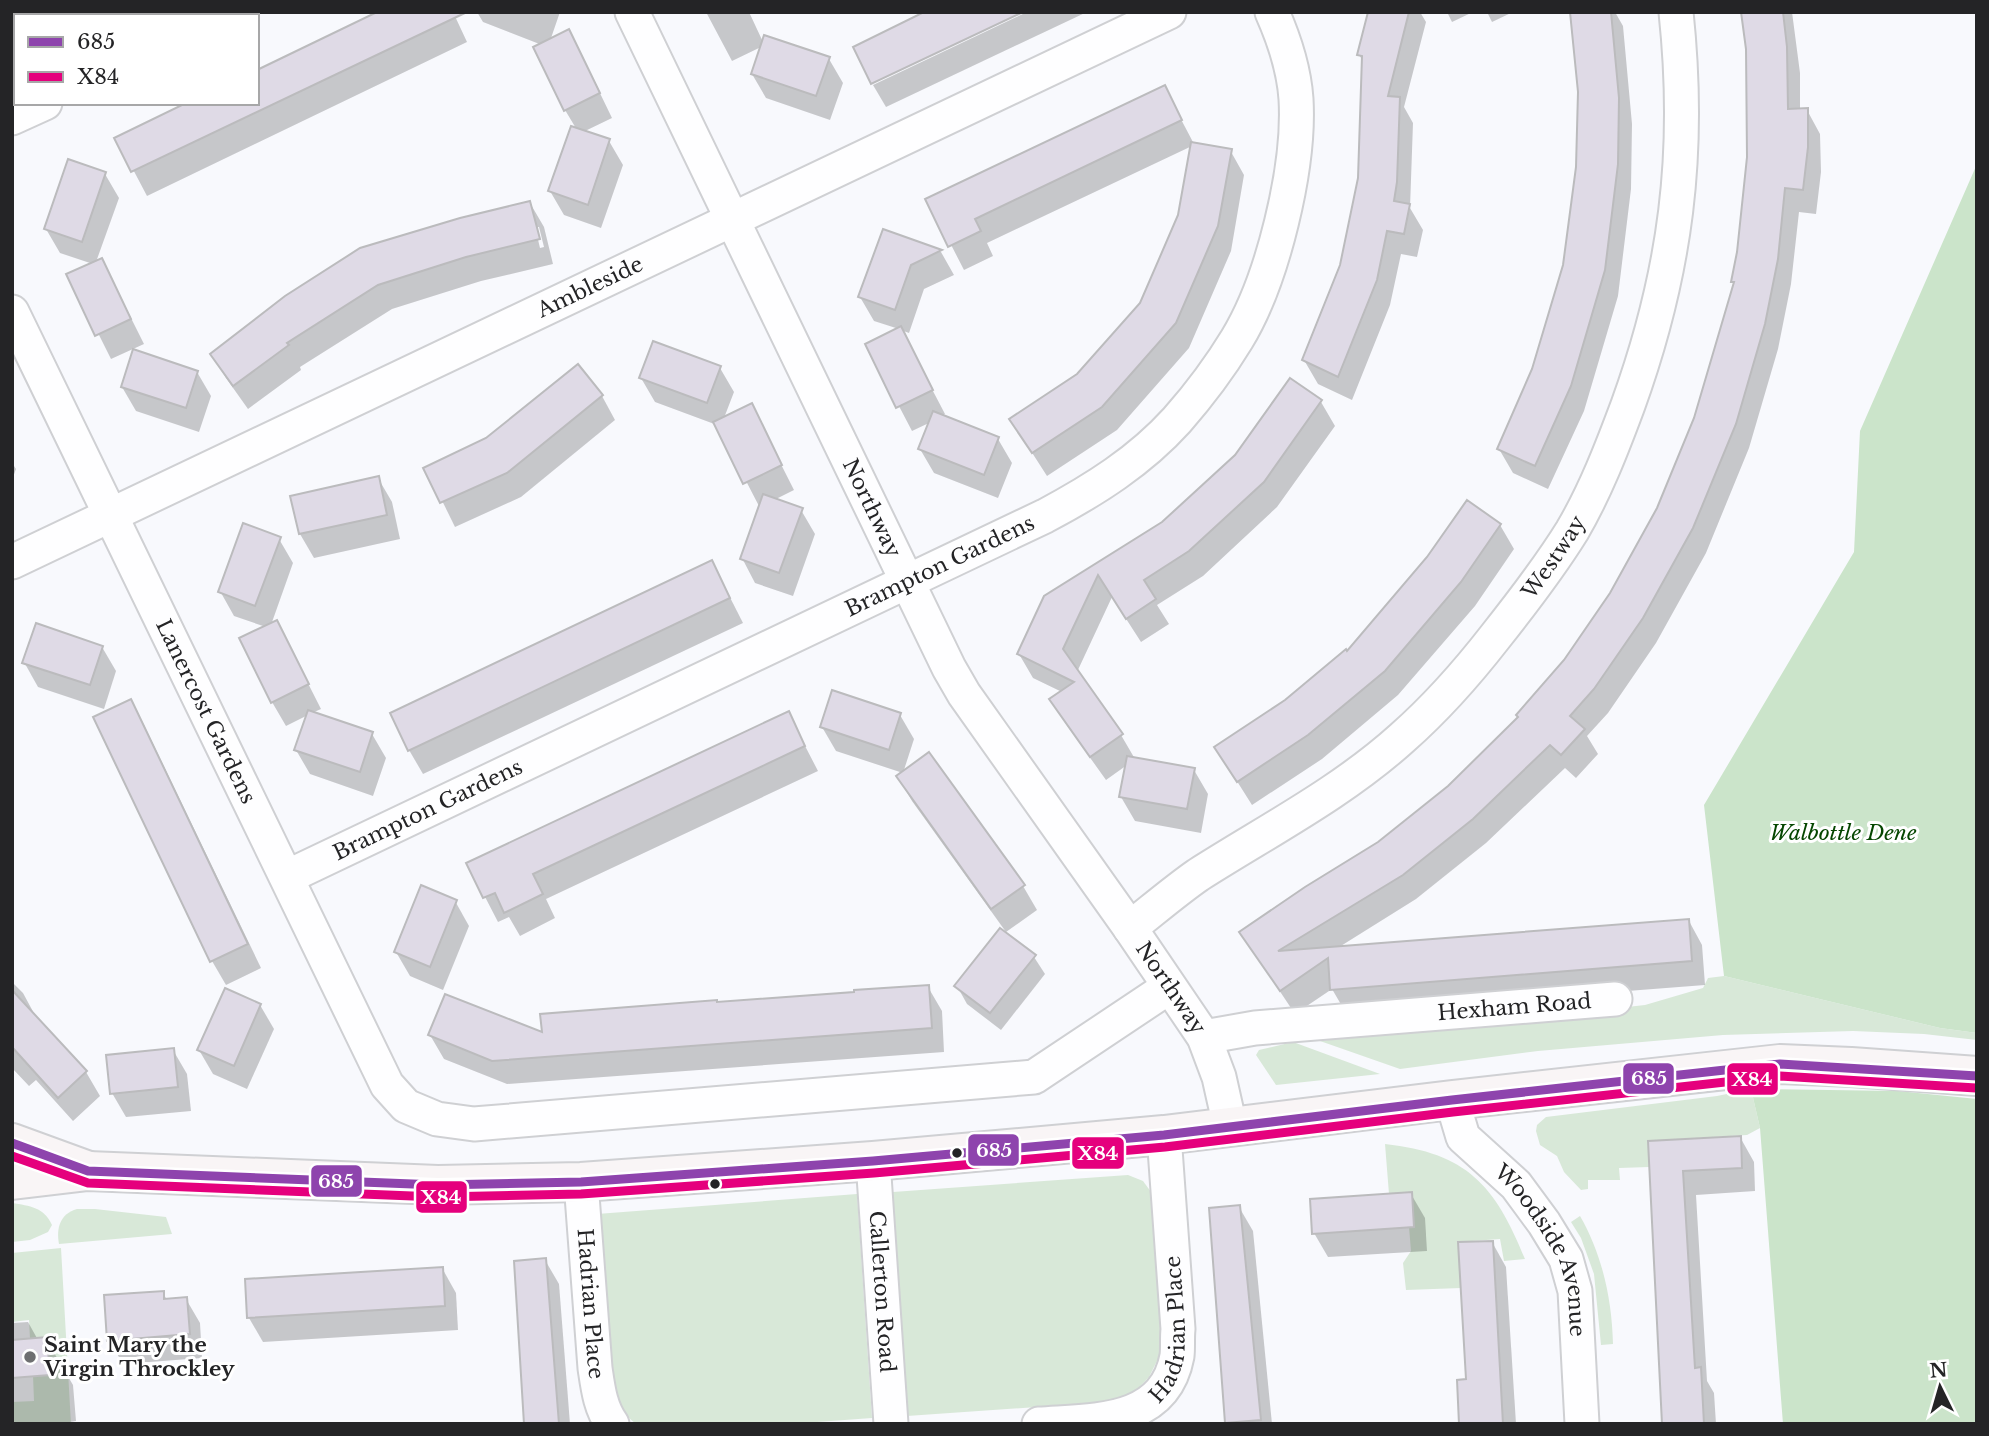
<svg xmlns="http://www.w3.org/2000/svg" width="1989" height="1436" viewBox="0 0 1989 1436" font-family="'Libre Baskerville',serif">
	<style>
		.green { fill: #d8e8d8 }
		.forest { fill: #cbe4ca }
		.shadow { fill: #0003; fill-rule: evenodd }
		.building { fill: #dfdae6; stroke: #bbbbbd; stroke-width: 2 }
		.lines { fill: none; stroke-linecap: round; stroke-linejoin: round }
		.street-casing { stroke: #cfd0d3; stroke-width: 37 }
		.secondary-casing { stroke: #cfd0d3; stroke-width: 42 }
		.street { stroke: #fefeff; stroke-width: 33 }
		.secondary { stroke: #f9f5f6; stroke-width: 38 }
		.bus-1-casing { stroke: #fff; stroke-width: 14 }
		.bus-2-casing { stroke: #fff; stroke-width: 14 }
		.bus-1 { stroke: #8e44ad; stroke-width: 9 }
		.bus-2 { stroke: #e5007d; stroke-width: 9 }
		.bus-dot { fill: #242426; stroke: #fff; stroke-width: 2.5 }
		.poi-dot { fill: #6e6f71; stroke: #fff; stroke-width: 2.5 }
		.labels { text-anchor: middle; stroke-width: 6; stroke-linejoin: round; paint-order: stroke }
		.street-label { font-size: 21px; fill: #242426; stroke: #fff }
		.park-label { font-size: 21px; font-style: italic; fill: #054600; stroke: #fff }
		.poi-label { font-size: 21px; font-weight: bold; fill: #242426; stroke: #fff; text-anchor: start }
		.line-badge { stroke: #fff; stroke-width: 2.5 }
		.badge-label { font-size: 19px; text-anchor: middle; font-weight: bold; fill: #fff }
	</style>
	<rect width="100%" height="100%" fill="#f8f9fd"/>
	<g class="green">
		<path d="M 1724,976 L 1940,1028 L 1977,1033 L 1977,1040 L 1924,1034 L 1853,1031 L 1723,1035 L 1538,1051 L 1400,1069 L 1320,1041 L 1645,1005 L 1703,988 L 1708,978 Z"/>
		<path d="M 1293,1042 L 1380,1074 L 1276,1085 L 1256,1055 L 1259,1050 Z"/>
		<path d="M 1751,1089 L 1760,1128 L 1747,1135 L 1648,1141 L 1649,1167 L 1619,1168 L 1620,1180 L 1588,1180 L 1588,1189 L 1581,1190 L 1564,1172 L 1557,1156 L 1540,1145 L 1536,1131 L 1537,1125 L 1546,1117 L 1717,1096 Z"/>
		<path d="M 1385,1144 C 1467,1153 1495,1185 1525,1259 L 1504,1261 L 1500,1239 L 1458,1242 L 1461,1288 L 1406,1290 L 1403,1263 L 1411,1251 L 1409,1227 L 1414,1226 L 1412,1193 L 1389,1194 Z"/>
		<path d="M 1128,1175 L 1143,1181 L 1154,1196 L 1163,1330 L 1159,1357 L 1149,1377 L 1136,1391 L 1116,1399 L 1093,1403 L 907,1416 L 893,1192 Z"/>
		<path d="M 857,1194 L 872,1418 L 790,1424 L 636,1424 L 622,1412 L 613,1394 L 597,1214 Z"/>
		<path d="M 12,1203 C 30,1206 44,1207 52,1225 L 48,1232 L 30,1240 L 12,1242 Z"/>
		<path d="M 77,1209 L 95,1209 L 166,1217 L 172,1234 L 59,1244 C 56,1228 60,1214 77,1209 Z"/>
		<path d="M 1580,1216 C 1602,1254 1612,1299 1613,1344 L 1601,1345 L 1594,1274 L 1581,1238 L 1571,1222 Z"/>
		<path d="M 61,1248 L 71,1424 L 12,1424 L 12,1402 L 34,1401 L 33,1376 L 50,1374 L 47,1337 L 30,1339 L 29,1320 L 12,1322 L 12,1253 Z"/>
	</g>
	<g class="forest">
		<path d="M 1977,164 L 1977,1033 L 1940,1028 L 1724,976 L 1704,805 L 1854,552 L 1860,431 Z"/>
		<path d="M 1751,1089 L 1898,1091 L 1977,1099 L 1977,1424 L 1783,1424 L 1760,1128 Z"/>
	</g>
	<g class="shadow">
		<path d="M 14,12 L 77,12 L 75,16 L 16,16 L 16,18 Z"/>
		<path d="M 453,12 L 467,42 L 147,196 L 117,139 L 257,103 Z"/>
		<path d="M 477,12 L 560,12 L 550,41 L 582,56 L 612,118 L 583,132 L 609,141 L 623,165 L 601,228 L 564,215 L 550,191 L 577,130 L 565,110 L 542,45 L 483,22 Z"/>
		<path d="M 706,12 L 749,12 L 763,42 L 829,59 L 843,83 L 830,120 L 766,98 L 752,74 L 761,47 L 732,61 Z"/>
		<path d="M 1027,12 L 1087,12 L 886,107 L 873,85 Z"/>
		<path d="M 1369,12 L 1420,12 L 1426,22 L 1404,107 L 1413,123 L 1410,208 L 1423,230 L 1417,257 L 1401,254 L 1390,305 L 1352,400 L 1318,384 L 1304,360 L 1341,266 L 1360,178 L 1363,62 L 1359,54 Z"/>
		<path d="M 1447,12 L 1473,12 L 1452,22 Z"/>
		<path d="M 1487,12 L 1513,12 L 1492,22 Z"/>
		<path d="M 1571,12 L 1615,12 L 1623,26 L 1632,124 L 1631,189 L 1618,296 L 1584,411 L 1548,489 L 1513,473 L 1499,449 L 1534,370 L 1565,266 L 1578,167 L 1579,92 Z"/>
		<path d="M 1743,12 L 1792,12 L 1800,73 L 1800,110 L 1807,110 L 1820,134 L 1821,172 L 1816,214 L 1799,212 L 1791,284 L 1778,349 L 1749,448 L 1706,553 L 1656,643 L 1608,713 L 1587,736 L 1598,754 L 1576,778 L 1565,768 L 1486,843 L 1416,899 L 1336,949 L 1689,921 L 1702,945 L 1705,985 L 1346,1013 L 1332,989 L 1295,1014 L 1241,933 L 1379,844 L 1449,787 L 1519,718 L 1566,661 L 1612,594 L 1658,509 L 1696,418 L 1735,285 L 1733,281 L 1749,157 L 1748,49 Z"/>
		<path d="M 1164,87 L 1194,144 L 1230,150 L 1244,175 L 1231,251 L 1189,348 L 1117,430 L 1047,476 L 1011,420 L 1079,375 L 1141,304 L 1180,216 L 1192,146 L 987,243 L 993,256 L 964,270 L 928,200 Z"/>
		<path d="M 105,174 L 119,198 L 96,262 L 102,260 L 144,344 L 111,359 L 69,275 L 93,264 L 60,253 L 46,229 Z"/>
		<path d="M 530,203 L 544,227 L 553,264 L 481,281 L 392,309 L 300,367 L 301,370 L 248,409 L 226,378 L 212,354 ZM 535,227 L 539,227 L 544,247 L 540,248 Z"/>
		<path d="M 884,231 L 941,252 L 954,275 L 924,289 L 909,333 L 901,330 L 945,414 L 941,416 L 998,439 L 1012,463 L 998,498 L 934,473 L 920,449 L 931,422 L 912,431 L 867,345 L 899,329 L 874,321 L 860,297 Z"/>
		<path d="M 720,368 L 734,392 L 724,418 L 751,405 L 794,490 L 774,500 L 801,510 L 815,534 L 793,596 L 755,583 L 742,558 L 760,508 L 717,425 L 655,402 L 641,378 Z"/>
		<path d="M 197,372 L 211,396 L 199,432 L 136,411 L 122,387 Z"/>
		<path d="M 1290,380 L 1321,402 L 1335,426 L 1277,507 L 1203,576 L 1157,605 L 1169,624 L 1141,642 L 1112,597 L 1077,672 L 1121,735 L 1135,759 L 1194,770 L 1208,794 L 1201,833 L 1135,821 L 1121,797 L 1127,765 L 1106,780 L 1066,724 L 1052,700 L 1062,692 L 1033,678 L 1019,654 L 1046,598 L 1163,524 L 1236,456 Z"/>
		<path d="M 602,396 L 615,420 L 521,497 L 455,527 L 426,468 Z"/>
		<path d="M 12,463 L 16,469 L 12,480 Z"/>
		<path d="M 378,478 L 392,502 L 400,539 L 314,558 L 300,534 L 292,497 Z"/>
		<path d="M 1500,525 L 1514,549 L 1475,606 L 1398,695 L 1322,759 L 1252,805 L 1216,748 L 1286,701 L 1347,654 Z"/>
		<path d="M 279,539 L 293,563 L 271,625 L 277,622 L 321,709 L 312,713 L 372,734 L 386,758 L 373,796 L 310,774 L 296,750 L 308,715 L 286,726 L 272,702 L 266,627 L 234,616 L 220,591 Z"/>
		<path d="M 712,562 L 743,623 L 423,774 L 409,750 Z"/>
		<path d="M 102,647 L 116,671 L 104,709 L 38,687 L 24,662 Z"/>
		<path d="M 130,701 L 144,725 L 261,968 L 226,985 L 212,961 Z"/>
		<path d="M 788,713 L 818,771 L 546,899 L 555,918 L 520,936 L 509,917 L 498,922 L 468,864 Z"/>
		<path d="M 900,715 L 914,739 L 903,773 L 836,751 L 822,727 Z"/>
		<path d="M 898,777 L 1023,886 L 1037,910 L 1006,932 L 912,801 Z"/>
		<path d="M 455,901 L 469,926 L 443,990 L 410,976 L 396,952 Z"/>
		<path d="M 1034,957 L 1045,974 L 1001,1030 L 967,1004 L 957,986 Z"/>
		<path d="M 12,982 L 23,993 L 36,1017 L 86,1072 L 100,1096 L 73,1121 L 36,1080 L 29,1086 L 12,1068 Z"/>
		<path d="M 928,987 L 942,1011 L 944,1052 L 507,1084 L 444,1059 L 430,1035 L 543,1035 L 717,1004 Z"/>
		<path d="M 260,1005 L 274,1029 L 247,1089 L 213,1074 L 199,1050 Z"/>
		<path d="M 173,1050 L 187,1074 L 191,1111 L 126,1117 L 112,1093 Z"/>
		<path d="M 1740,1137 L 1754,1162 L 1755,1191 L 1696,1195 L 1707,1381 L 1714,1393 L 1716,1424 L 1663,1424 L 1649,1143 Z"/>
		<path d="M 1411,1194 L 1425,1218 L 1427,1251 L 1328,1257 L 1314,1233 Z"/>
		<path d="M 1239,1207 L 1253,1231 L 1272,1424 L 1227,1422 Z"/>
		<path d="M 1492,1242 L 1506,1267 L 1516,1424 L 1462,1424 Z"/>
		<path d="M 545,1260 L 559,1284 L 570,1424 L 526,1424 Z"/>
		<path d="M 442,1268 L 456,1293 L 458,1330 L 263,1342 L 249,1318 Z"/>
		<path d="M 163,1293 L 167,1300 L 186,1299 L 200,1323 L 202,1358 L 123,1364 L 109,1340 Z"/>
		<path d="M 28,1322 L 38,1340 L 46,1339 L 73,1385 L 76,1421 L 58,1424 L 12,1424 L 12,1323 Z"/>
	</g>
	<g class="building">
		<path d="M 377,12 L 467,12 L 131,172 L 114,138 L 186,103 L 257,103 L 257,70 Z"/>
		<path d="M 924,12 L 1023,12 L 871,84 L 853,47 Z"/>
		<path d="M 1368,12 L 1409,12 L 1388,96 L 1400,97 L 1397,182 L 1394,201 L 1410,204 L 1404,234 L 1387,231 L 1377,280 L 1338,377 L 1302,360 L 1340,265 L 1358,178 L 1362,56 L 1357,55 Z"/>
		<path d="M 1570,12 L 1611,12 L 1619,98 L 1618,164 L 1605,270 L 1571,386 L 1535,466 L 1497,449 L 1532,369 L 1563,265 L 1576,167 L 1578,92 Z"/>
		<path d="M 1741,12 L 1783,12 L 1787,47 L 1788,109 L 1808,108 L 1808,147 L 1803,190 L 1785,188 L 1778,259 L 1765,324 L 1736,424 L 1693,528 L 1643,618 L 1594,689 L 1570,716 L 1585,729 L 1561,755 L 1550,745 L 1473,819 L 1403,875 L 1278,951 L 1689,919 L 1692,961 L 1330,990 L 1328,958 L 1280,991 L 1239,932 L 1305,887 L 1378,842 L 1448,786 L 1518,717 L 1516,715 L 1564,660 L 1610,593 L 1657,508 L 1694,418 L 1734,282 L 1731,282 L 1737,252 L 1747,157 L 1746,49 Z"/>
		<path d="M 569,29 L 600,93 L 564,111 L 533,47 Z"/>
		<path d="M 764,35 L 830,57 L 816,96 L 751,74 Z"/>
		<path d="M 1165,85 L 1182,120 L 975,219 L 981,231 L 948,247 L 925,199 Z"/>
		<path d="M 571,126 L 610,139 L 588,205 L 548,191 Z"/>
		<path d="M 1191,142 L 1232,149 L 1218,226 L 1176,323 L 1102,407 L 1032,453 L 1009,419 L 1077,374 L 1140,303 L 1178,215 Z"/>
		<path d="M 68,159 L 106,172 L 82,242 L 44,229 Z"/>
		<path d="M 530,201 L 540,239 L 466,257 L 378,285 L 287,343 L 289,345 L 233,386 L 210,354 L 285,296 L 360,248 L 460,218 Z"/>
		<path d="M 883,229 L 942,250 L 911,265 L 895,310 L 858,297 Z"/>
		<path d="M 102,258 L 131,319 L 95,336 L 66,274 Z"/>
		<path d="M 901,326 L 933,390 L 896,408 L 865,344 Z"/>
		<path d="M 653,341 L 721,366 L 707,403 L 639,378 Z"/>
		<path d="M 133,349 L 198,371 L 186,408 L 121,387 Z"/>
		<path d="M 578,364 L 603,395 L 507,473 L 440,503 L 423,468 L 486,438 Z"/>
		<path d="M 1290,378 L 1322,400 L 1264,482 L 1189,551 L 1144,580 L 1156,599 L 1126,619 L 1098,575 L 1063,649 L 1123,734 L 1090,757 L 1049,699 L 1074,682 L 1017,654 L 1044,596 L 1162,522 L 1235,455 Z"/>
		<path d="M 752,403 L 782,465 L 743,484 L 713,422 Z"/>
		<path d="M 933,411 L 999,437 L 984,475 L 918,449 Z"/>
		<path d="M 379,476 L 387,515 L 299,534 L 290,496 Z"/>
		<path d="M 763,494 L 803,508 L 779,573 L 740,559 Z"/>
		<path d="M 1467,500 L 1501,524 L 1461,582 L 1385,671 L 1308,735 L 1237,782 L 1214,747 L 1285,700 L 1346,649 L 1347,651 L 1427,557 Z"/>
		<path d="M 243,523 L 281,537 L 255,606 L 218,592 Z"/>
		<path d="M 712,560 L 730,598 L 408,751 L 390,713 Z"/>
		<path d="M 277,620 L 309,684 L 271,703 L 239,638 Z"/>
		<path d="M 36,623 L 103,646 L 90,685 L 22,663 Z"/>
		<path d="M 832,690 L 901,713 L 889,750 L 820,727 Z"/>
		<path d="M 131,699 L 248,944 L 210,962 L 93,717 Z"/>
		<path d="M 308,710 L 373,732 L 360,772 L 294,750 Z"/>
		<path d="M 789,711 L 805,746 L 533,874 L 543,894 L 504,913 L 495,893 L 483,898 L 466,863 Z"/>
		<path d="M 929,752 L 1025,885 L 991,909 L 896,776 Z"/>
		<path d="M 1127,756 L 1195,768 L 1187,809 L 1119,797 Z"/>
		<path d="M 421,885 L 457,900 L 430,967 L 394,952 Z"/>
		<path d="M 1000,928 L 1036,955 L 990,1013 L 954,986 Z"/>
		<path d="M 929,985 L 932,1028 L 492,1061 L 428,1035 L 445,994 L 542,1032 L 540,1014 L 717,1000 L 717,1002 L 854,992 L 854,990 Z"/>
		<path d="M 225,988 L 261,1004 L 234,1066 L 197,1050 Z"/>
		<path d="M 12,990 L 87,1071 L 58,1098 L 12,1047 Z"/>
		<path d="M 174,1048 L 178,1087 L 110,1094 L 106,1055 Z"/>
		<path d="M 1741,1136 L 1742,1168 L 1683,1171 L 1695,1368 L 1701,1367 L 1704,1424 L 1662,1424 L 1648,1141 Z"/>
		<path d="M 1412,1192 L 1414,1227 L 1312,1234 L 1310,1199 Z"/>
		<path d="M 1240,1205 L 1261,1420 L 1225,1423 L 1209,1208 Z"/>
		<path d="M 1493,1241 L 1503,1424 L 1459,1424 L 1457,1380 L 1466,1379 L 1458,1242 Z"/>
		<path d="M 546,1258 L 559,1424 L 524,1424 L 514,1261 Z"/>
		<path d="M 443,1267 L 445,1306 L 247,1318 L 245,1279 Z"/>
		<path d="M 164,1291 L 164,1299 L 187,1297 L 190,1334 L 107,1341 L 104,1295 Z"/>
		<path d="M 47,1337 L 50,1375 L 12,1378 L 12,1340 Z"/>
	</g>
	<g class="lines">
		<defs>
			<g id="street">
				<path d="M 167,12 L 169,16"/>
				<path id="s1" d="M 632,12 L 949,668 L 964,694 L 1130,928 L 1204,1037 L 1219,1077 L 1230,1126"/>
				<path d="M 230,16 L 237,12"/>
				<path d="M 12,118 L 45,103"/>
				<path id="s2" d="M 12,312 L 387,1085 L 406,1106 L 437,1119 L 474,1124 L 1034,1077 L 1169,987"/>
				<path id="s3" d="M 12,562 L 1169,12"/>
				<path id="s4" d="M 287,877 L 1045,516 C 1094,490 1140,461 1177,420 C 1199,395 1220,367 1237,339 C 1273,280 1300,167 1296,99 C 1294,69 1284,39 1272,12"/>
				<path id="s5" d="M 1130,928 C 1153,910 1175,891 1198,875 C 1267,831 1341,793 1402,738 C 1436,708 1467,673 1495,637 C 1522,603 1549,568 1572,531 C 1595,492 1612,448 1628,405 C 1676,272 1691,153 1676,12"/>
				<path id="s6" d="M 1204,1037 L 1255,1028 L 1615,999"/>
				<path id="s7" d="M 1452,1100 L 1463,1137 L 1516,1185 L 1544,1223 L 1566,1259 L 1575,1291 L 1582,1424"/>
				<path id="s8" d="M 873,1161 L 891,1424"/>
				<path id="s9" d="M 581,1182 L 595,1368 C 598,1388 600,1407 612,1424"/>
				<path id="s10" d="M 1039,1424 C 1093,1420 1164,1425 1177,1356 C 1178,1348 1177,1338 1178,1329 L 1164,1135"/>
			</g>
			<g id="secondary">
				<path d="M 12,1143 L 86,1170"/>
				<path d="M 12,1180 L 88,1171 L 438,1185 L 581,1182 L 873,1161 L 1164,1135 L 1452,1100 L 1780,1064 L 1851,1067 L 1977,1076"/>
			</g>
		</defs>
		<use href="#street" class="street-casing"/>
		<use href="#secondary" class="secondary-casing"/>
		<use href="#street" class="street"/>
		<use href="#secondary" class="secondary"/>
		<defs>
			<path id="bus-1" d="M 12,1143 L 88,1171 L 438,1185 L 581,1182 L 873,1161 L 1164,1135 L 1452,1100 L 1780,1064 L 1977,1076"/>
			<path id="bus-2" d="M 12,1156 L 88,1183 L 438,1197 L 581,1194 L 874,1173 L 1165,1147 L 1453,1112 L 1780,1076 L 1976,1088"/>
		</defs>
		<use href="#bus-1" class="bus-1-casing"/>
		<use href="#bus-2" class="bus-2-casing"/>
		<use href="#bus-1" class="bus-1"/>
		<use href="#bus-2" class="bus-2"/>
	</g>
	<g class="bus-dot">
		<circle cx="957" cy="1153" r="6"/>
		<circle cx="715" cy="1184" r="6"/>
	</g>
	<circle class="poi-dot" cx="30" cy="1357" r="7"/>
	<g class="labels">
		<g class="street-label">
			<text dy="7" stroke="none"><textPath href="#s3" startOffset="640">Ambleside</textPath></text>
			<text dy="7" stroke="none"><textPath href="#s1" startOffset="551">Northway</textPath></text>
			<text dy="7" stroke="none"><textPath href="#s5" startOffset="569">Westway</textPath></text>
			<text dy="7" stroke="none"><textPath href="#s4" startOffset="723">Brampton Gardens</textPath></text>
			<text dy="7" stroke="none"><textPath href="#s2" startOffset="444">Lanercost Gardens</textPath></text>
			<text dy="7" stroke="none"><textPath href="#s4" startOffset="156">Brampton Gardens</textPath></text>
			<text dy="7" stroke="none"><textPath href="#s1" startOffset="1118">Northway</textPath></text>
			<text dy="7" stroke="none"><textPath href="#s6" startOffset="312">Hexham Road</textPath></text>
			<text dy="7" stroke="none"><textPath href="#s7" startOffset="182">Woodside Avenue</textPath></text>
			<text dy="7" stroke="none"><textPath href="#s8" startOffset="131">Callerton Road</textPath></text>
			<text dy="7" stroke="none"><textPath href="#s9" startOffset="122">Hadrian Place</textPath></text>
			<text dy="7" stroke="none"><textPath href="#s10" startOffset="194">Hadrian Place</textPath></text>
		</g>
		<g class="park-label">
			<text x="1843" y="840">Walbottle Dene</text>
		</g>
		<g class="poi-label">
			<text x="44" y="1352">Saint Mary the<tspan x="44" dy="24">Virgin Throckley</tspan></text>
		</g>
	</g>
	<g class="line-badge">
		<rect x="1622" y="1062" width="53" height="33" rx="7" fill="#8e44ad"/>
		<rect x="1726" y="1062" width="53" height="34" rx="7" fill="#e5007d"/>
		<rect x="967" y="1133" width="53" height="34" rx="7" fill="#8e44ad"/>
		<rect x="1071" y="1136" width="54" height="34" rx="7" fill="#e5007d"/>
		<rect x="310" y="1164" width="53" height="34" rx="7" fill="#8e44ad"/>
		<rect x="415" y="1180" width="53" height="34" rx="7" fill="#e5007d"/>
	</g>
	<g class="badge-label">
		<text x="1649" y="1085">685</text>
		<text x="1752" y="1086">X84</text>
		<text x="994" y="1157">685</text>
		<text x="1098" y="1160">X84</text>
		<text x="336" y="1188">685</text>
		<text x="441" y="1204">X84</text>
	</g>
	<rect width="1989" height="1436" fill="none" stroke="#242426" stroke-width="28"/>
	<rect x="14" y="14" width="245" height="91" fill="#ffffff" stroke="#a7a7a8" stroke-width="2"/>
	<rect x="28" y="37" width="35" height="10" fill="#8e44ad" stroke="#a7a7a8" stroke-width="2"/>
	<text x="77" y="49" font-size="21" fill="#242426">685</text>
	<rect x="28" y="72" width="35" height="10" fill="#e5007d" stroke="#a7a7a8" stroke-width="2"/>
	<text x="77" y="84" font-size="21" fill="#242426">X84</text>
	<g transform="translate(1940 1387) rotate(355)" stroke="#ffffff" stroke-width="5" paint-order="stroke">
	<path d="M0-5L12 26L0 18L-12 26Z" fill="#242426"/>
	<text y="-10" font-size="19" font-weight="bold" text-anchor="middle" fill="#242426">N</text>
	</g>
</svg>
